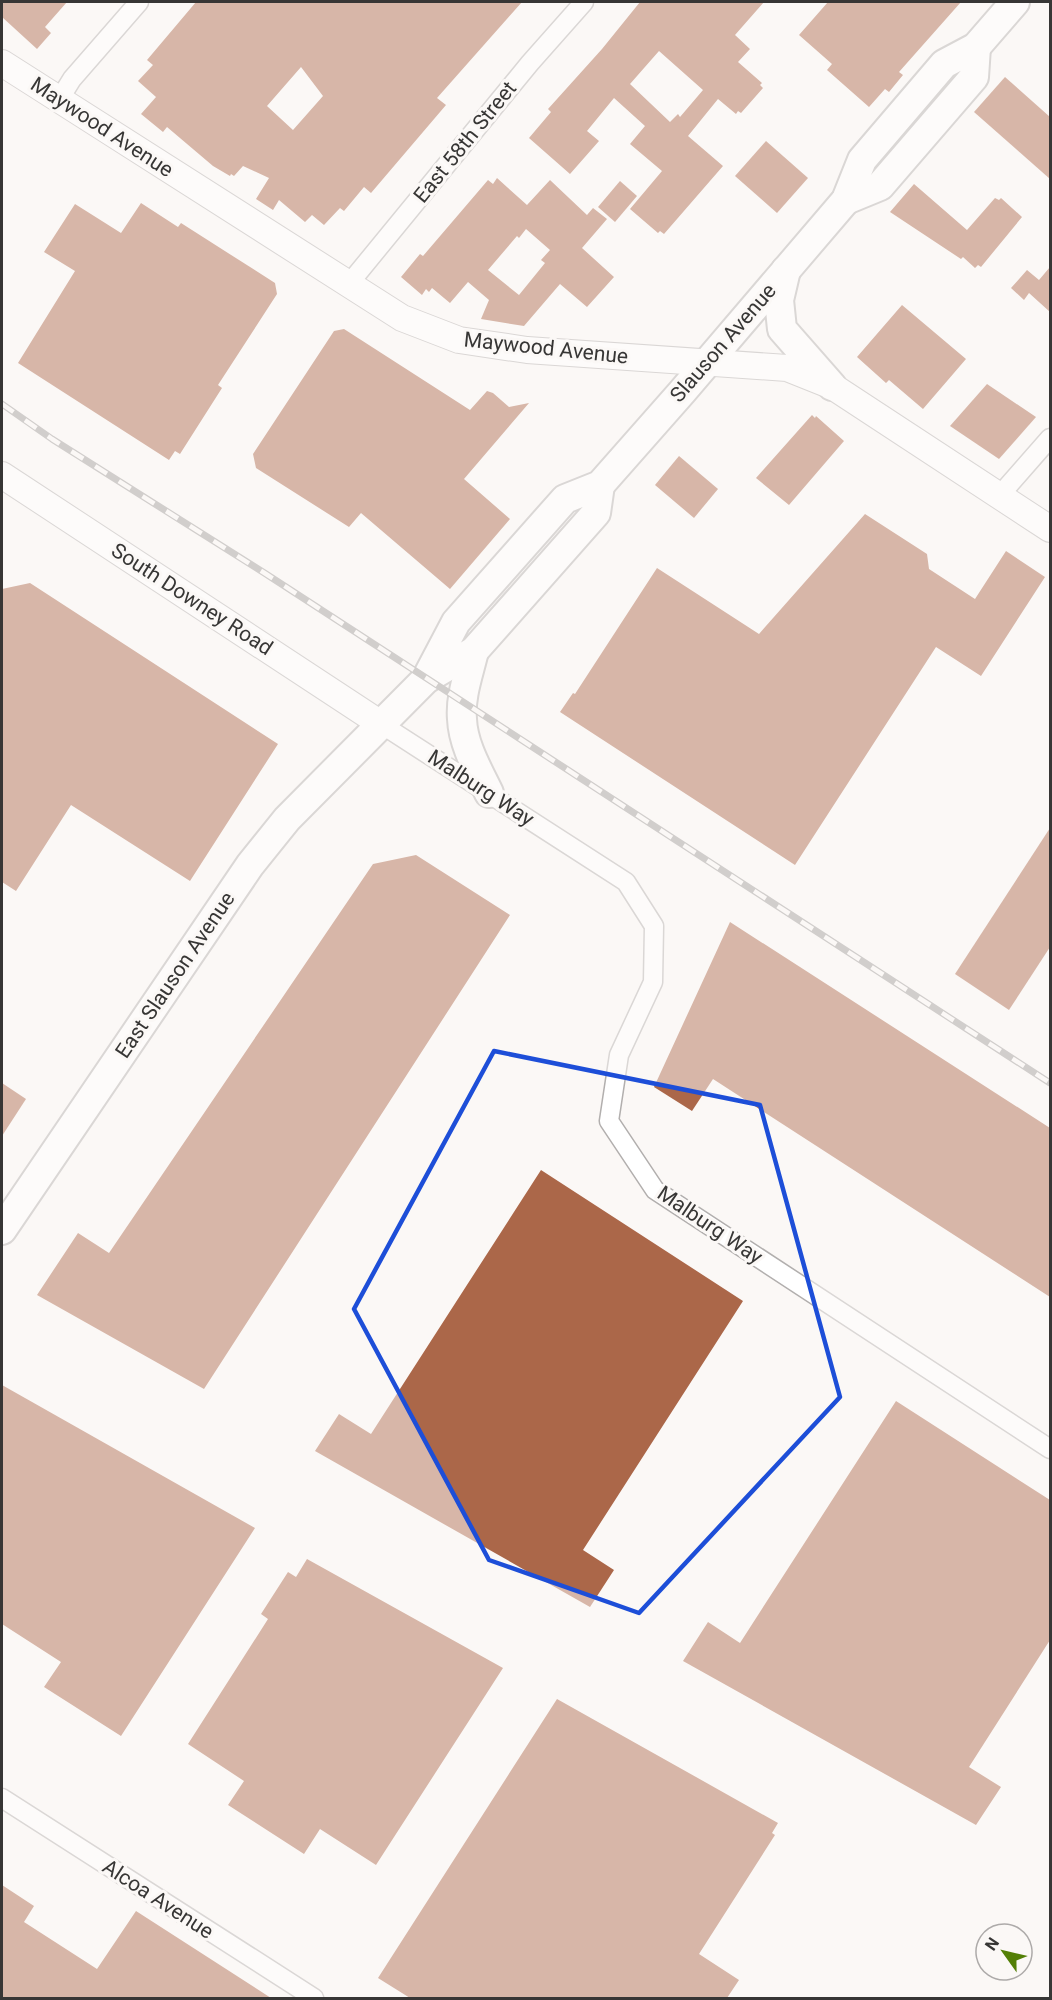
<svg xmlns="http://www.w3.org/2000/svg" width="1052" height="2000" viewBox="0 0 1052 2000" font-family="Roboto,sans-serif">
	<style>
		.building { fill: #ab6749; fill-rule: evenodd }
		.lines { fill: none; stroke-linecap: round; stroke-linejoin: round }
		.street-casing { stroke: #b2afae; stroke-width: 21 }
		.secondary-casing { stroke: #b2afae; stroke-width: 28 }
		.primary-casing { stroke: #b2afae; stroke-width: 32 }
		.street { stroke: #fff; stroke-width: 18 }
		.secondary { stroke: #fff; stroke-width: 26 }
		.primary { stroke: #fff; stroke-width: 28 }
		.rail-casing { stroke: #9d9b99; stroke-width: 7 }
		.rail { stroke: #fbf8f6; stroke-width: 4.5; stroke-dasharray: 14; stroke-linecap: butt }
		.marked { fill: none; stroke: #1d4ed8; stroke-width: 4.5; stroke-linejoin: round }
		.labels { text-anchor: middle; stroke-width: 6; stroke-linejoin: round; paint-order: stroke }
		.street-label { font-size: 21px; fill: #373635; stroke: #fbf8f6 }
	</style>
	<rect width="100%" height="100%" fill="#fbf8f6"/>
	<g class="building">
		<path d="M 2,2 L 67,2 L 45,27 L 51,33 L 37,49 L 2,17 Z"/>
		<path d="M 196,2 L 522,2 L 437,98 L 446,105 L 371,193 L 364,187 L 344,211 L 340,208 L 324,225 L 312,215 L 305,222 L 279,200 L 273,210 L 256,199 L 269,178 L 243,166 L 234,176 L 231,174 L 230,176 L 213,166 L 167,127 L 163,132 L 141,114 L 156,97 L 138,81 L 153,65 L 147,60 ZM 301,67 L 323,96 L 293,130 L 267,106 Z"/>
		<path d="M 640,2 L 764,2 L 735,35 L 750,49 L 738,62 L 762,83 L 760,85 L 763,88 L 741,113 L 738,111 L 736,114 L 718,99 L 688,136 L 723,166 L 664,234 L 660,231 L 658,233 L 630,209 L 662,171 L 630,144 L 645,126 L 614,98 L 587,131 L 599,141 L 570,174 L 529,138 L 551,112 L 548,109 L 602,49 ZM 659,51 L 703,90 L 680,117 L 678,114 L 670,122 L 630,84 Z"/>
		<path d="M 828,2 L 961,2 L 899,72 L 903,75 L 889,92 L 885,89 L 869,107 L 827,70 L 832,64 L 799,35 Z"/>
		<path d="M 1005,77 L 1050,117 L 1050,179 L 974,112 Z"/>
		<path d="M 766,141 L 808,178 L 777,213 L 735,176 Z"/>
		<path d="M 497,178 L 527,205 L 550,180 L 587,215 L 593,208 L 607,219 L 582,248 L 614,277 L 587,307 L 560,284 L 524,326 L 481,319 L 489,300 L 468,282 L 450,303 L 432,288 L 429,292 L 426,289 L 422,295 L 401,277 L 420,254 L 423,256 L 488,180 L 493,184 ZM 526,229 L 550,250 L 541,260 L 545,263 L 519,295 L 488,270 L 517,236 L 519,238 Z"/>
		<path d="M 620,181 L 637,196 L 615,222 L 598,207 Z"/>
		<path d="M 914,184 L 967,230 L 995,198 L 999,200 L 1001,198 L 1022,217 L 981,267 L 978,265 L 975,268 L 963,257 L 961,259 L 890,212 Z"/>
		<path d="M 141,203 L 178,227 L 181,223 L 275,283 L 277,294 L 218,385 L 222,388 L 180,454 L 175,451 L 169,460 L 18,363 L 75,271 L 44,252 L 75,204 L 121,233 Z"/>
		<path d="M 1050,267 L 1050,312 L 1029,293 L 1024,300 L 1011,288 L 1027,270 L 1039,280 Z"/>
		<path d="M 902,305 L 966,359 L 923,409 L 889,380 L 886,383 L 857,357 Z"/>
		<path d="M 344,329 L 470,410 L 487,391 L 493,393 L 509,407 L 529,403 L 464,479 L 510,519 L 450,589 L 361,513 L 349,527 L 256,468 L 253,454 L 334,331 Z"/>
		<path d="M 987,384 L 1036,417 L 999,459 L 950,426 Z"/>
		<path d="M 812,415 L 815,418 L 816,416 L 844,441 L 789,505 L 756,478 Z"/>
		<path d="M 679,456 L 718,489 L 694,518 L 655,485 Z"/>
		<path d="M 865,514 L 927,554 L 929,569 L 975,599 L 1006,551 L 1045,577 L 981,676 L 936,647 L 795,865 L 560,712 L 573,693 L 575,694 L 657,568 L 759,634 Z"/>
		<path d="M 30,583 L 278,744 L 190,881 L 71,805 L 16,891 L 2,882 L 2,589 Z"/>
		<path d="M 1050,828 L 1050,947 L 1009,1010 L 955,974 Z"/>
		<path d="M 416,855 L 510,915 L 204,1389 L 37,1295 L 78,1233 L 109,1253 L 373,864 Z"/>
		<path d="M 730,922 L 1050,1128 L 1050,1297 L 713,1079 L 692,1111 L 654,1087 Z"/>
		<path d="M 2,1083 L 26,1099 L 2,1136 Z"/>
		<path d="M 541,1170 L 743,1301 L 583,1550 L 614,1570 L 590,1607 L 315,1451 L 339,1414 L 371,1434 Z"/>
		<path d="M 2,1385 L 255,1528 L 121,1736 L 44,1687 L 61,1662 L 2,1624 Z"/>
		<path d="M 896,1401 L 1050,1500 L 1050,1640 L 969,1767 L 1001,1787 L 976,1825 L 683,1661 L 708,1622 L 740,1643 Z"/>
		<path d="M 307,1559 L 503,1668 L 376,1865 L 320,1829 L 304,1854 L 228,1805 L 244,1781 L 188,1744 L 268,1619 L 261,1614 L 288,1572 L 296,1577 Z"/>
		<path d="M 557,1699 L 778,1823 L 772,1833 L 775,1835 L 699,1954 L 739,1980 L 727,1998 L 410,1998 L 378,1978 Z"/>
		<path d="M 2,1885 L 34,1906 L 24,1922 L 97,1969 L 136,1911 L 271,1998 L 2,1998 Z"/>
	</g>
	<g class="lines">
		<defs>
			<g id="street">
				<path d="M 59,100 L 72,79 L 139,2"/>
				<path d="M 348,285 L 530,63 L 584,2"/>
				<path d="M 1000,495 L 1050,438"/>
				<path d="M 381,724 L 626,882 L 654,926 L 653,982 L 619,1055 L 609,1121 L 655,1190 L 1050,1449"/>
				<path d="M 2,1798 L 314,1998"/>
			</g>
			<g id="secondary">
				<path d="M 2,63 L 402,318 L 459,340 L 527,350 L 787,368 L 832,386 L 1050,529"/>
				<path d="M 2,475 L 381,724"/>
			</g>
			<g id="primary">
				<path d="M 846,200 L 880,186 L 974,77 L 976,47"/>
				<path d="M 786,270 L 779,300 L 782,329 L 832,386"/>
				<path d="M 474,651 C 469,673 460,696 462,719 C 463,745 478,770 489,793"/>
				<path d="M 426,679 L 456,622 L 565,499 L 600,485 L 682,392 L 846,200 L 862,160 L 944,64 L 976,47 L 1015,2"/>
				<path d="M 2,1230 L 250,865 L 287,819 L 426,679 L 474,651 L 596,513 L 600,485"/>
			</g>
		</defs>
		<use href="#street" class="street-casing"/>
		<use href="#secondary" class="secondary-casing"/>
		<use href="#primary" class="primary-casing"/>
		<use href="#street" class="street"/>
		<use href="#secondary" class="secondary"/>
		<use href="#primary" class="primary"/>
		<defs>
			<path id="rail" d="M 2,404 L 52,439 L 266,574 L 1050,1083"/>
		</defs>
		<use href="#rail" class="rail-casing"/>
		<use href="#rail" class="rail"/>
	</g>
	<path d="M0 0H1052V2000H0ZM 494,1051 L 760,1105 L 840,1397 L 639,1613 L 489,1560 L 354,1309 Z" fill="#fbf8f6" fill-opacity=".55" fill-rule="evenodd"/>
	<path class="marked" d="M 494,1051 L 760,1105 L 840,1397 L 639,1613 L 489,1560 L 354,1309 Z"/>
	<g class="labels">
		<g class="street-label">
			<text transform="translate(102 127) rotate(33)" y="7">Maywood Avenue</text>
			<text transform="translate(465 142) rotate(-51)" y="7">East 58th Street</text>
			<text transform="translate(723 343) rotate(-49)" y="7">Slauson Avenue</text>
			<text transform="translate(546 348) rotate(6)" y="7">Maywood Avenue</text>
			<text transform="translate(192 599) rotate(33)" y="7">South Downey Road</text>
			<text transform="translate(481 788) rotate(33)" y="7">Malburg Way</text>
			<text transform="translate(175 975) rotate(-56)" y="7">East Slauson Avenue</text>
			<text transform="translate(710 1225) rotate(34)" y="7">Malburg Way</text>
			<text transform="translate(158 1899) rotate(33)" y="7">Alcoa Avenue</text>
		</g>
	</g>
	<rect width="1052" height="2000" fill="none" stroke="#373635" stroke-width="6"/>
	<g transform="translate(1004 1952) rotate(304)"><circle r="28" fill="#fbf8f6" stroke="#adaaa9" stroke-width="1.5"/>
	<path d="M0-4.5L10 22L0 15L-10 22Z" fill="#537f06"/>
	<text y="-9" font-size="16" font-weight="bold" text-anchor="middle" fill="#373635">N</text>
	</g>
</svg>
